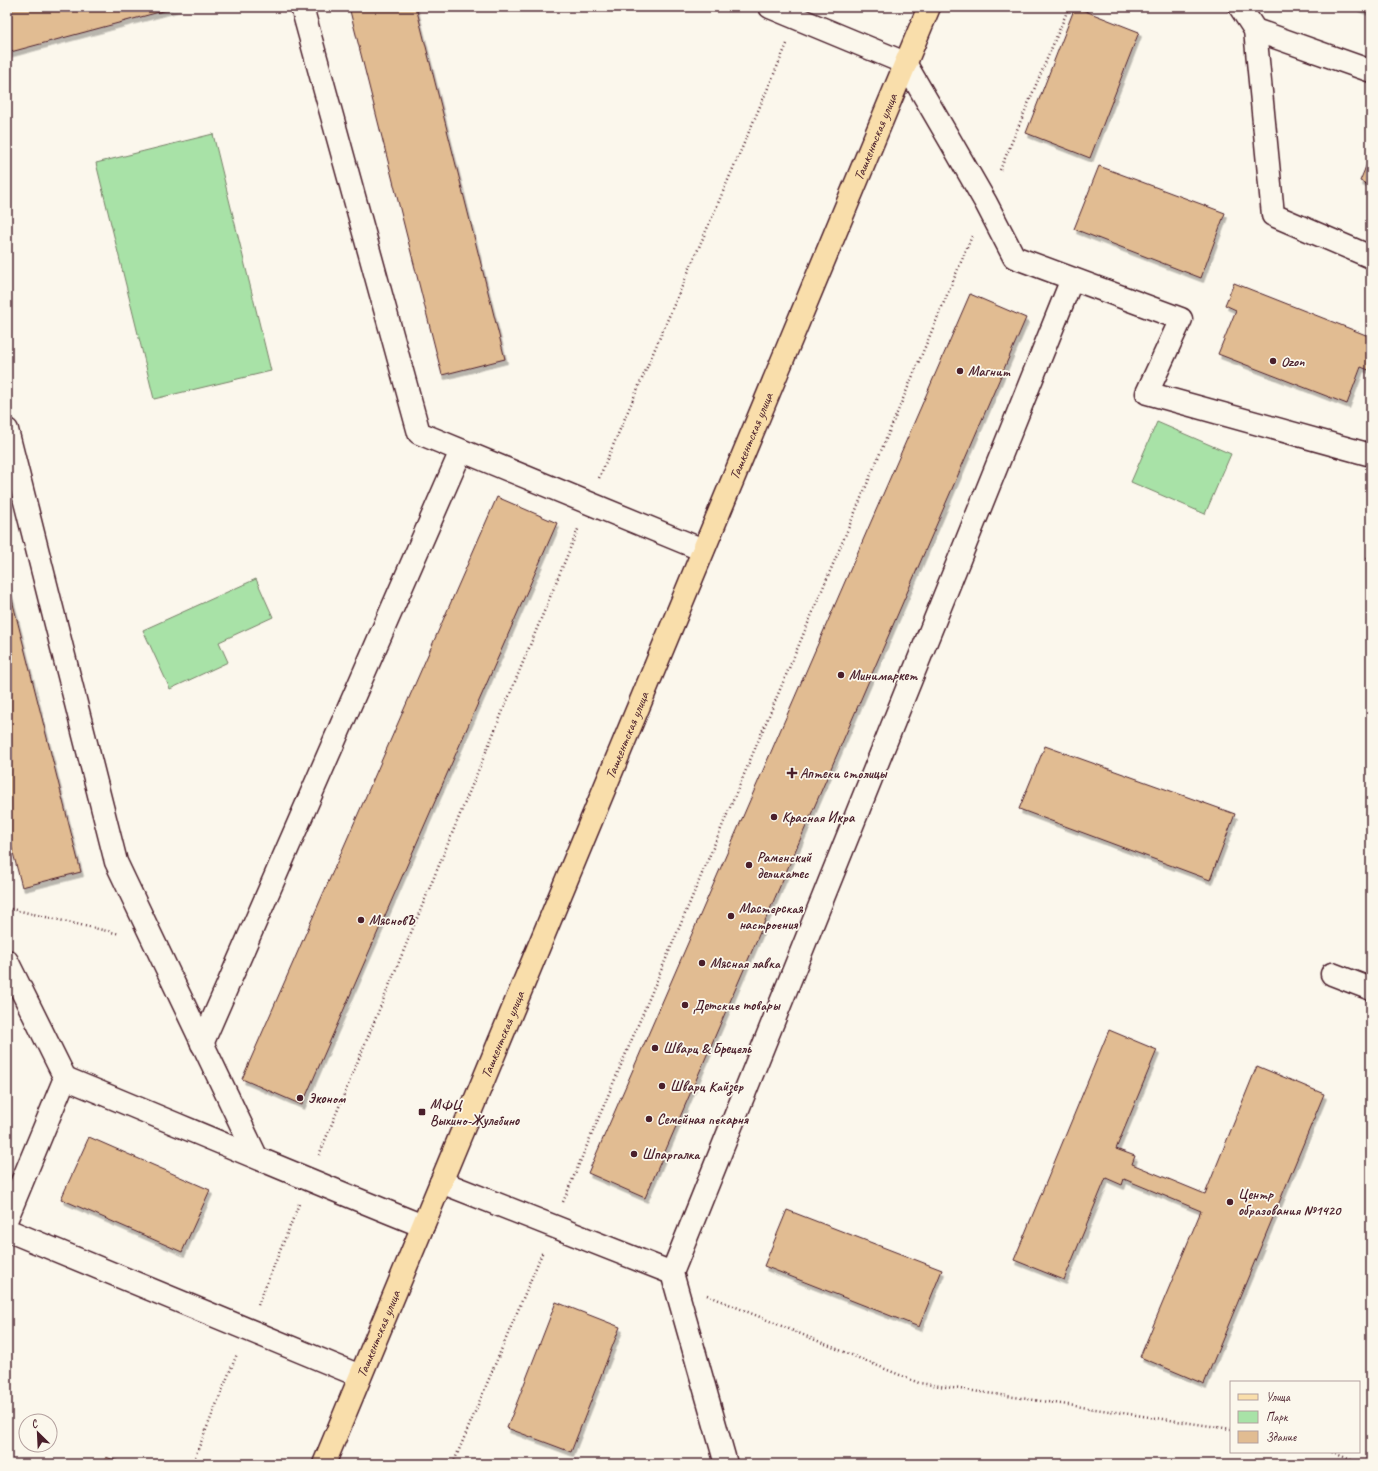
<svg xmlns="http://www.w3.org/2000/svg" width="1378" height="1471" viewBox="0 0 1378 1471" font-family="Caveat,sans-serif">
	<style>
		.green { fill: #a8e2a7; stroke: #798069 }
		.building { fill: #e1bc92; stroke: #4a1f2b; filter: url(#shadow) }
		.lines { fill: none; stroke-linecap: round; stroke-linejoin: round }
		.minor-casing { stroke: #4a1f2b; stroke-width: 25 }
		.major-casing { stroke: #4a1f2b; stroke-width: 25 }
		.path { stroke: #4a1f2b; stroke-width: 2.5; stroke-dasharray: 1 3; stroke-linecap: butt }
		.minor { stroke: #fbf7ec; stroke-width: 22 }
		.major { stroke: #f9deab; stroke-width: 22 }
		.poi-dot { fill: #4a1f2b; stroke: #fbf7ec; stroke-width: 1.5 }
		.labels { text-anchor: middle; stroke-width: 3.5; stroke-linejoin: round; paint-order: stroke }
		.street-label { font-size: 14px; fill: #4a1f2b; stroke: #fbf7ec }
		.poi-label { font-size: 14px; font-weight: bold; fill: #4a1f2b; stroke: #fbf7ec; text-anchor: start }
	</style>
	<defs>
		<filter id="shadow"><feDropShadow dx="2.5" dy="4.5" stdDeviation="0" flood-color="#0004"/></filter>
	</defs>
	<rect width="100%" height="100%" fill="#fbf7ec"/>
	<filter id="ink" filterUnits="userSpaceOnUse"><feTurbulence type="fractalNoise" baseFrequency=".025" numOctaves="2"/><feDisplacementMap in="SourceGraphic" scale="8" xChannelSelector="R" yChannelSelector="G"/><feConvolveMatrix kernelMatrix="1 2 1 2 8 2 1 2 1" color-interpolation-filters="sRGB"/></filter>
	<g filter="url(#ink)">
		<g class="green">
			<path d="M 213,134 L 271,371 L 154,399 L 96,163 Z"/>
			<path d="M 1157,422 L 1231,454 L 1205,514 L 1131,482 Z"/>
			<path d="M 256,579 L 273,617 L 219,642 L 228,662 L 170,689 L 143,630 Z"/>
		</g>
		<g class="building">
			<path d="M 7,7 L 178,7 L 7,53 Z"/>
			<path d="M 349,7 L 416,7 L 505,359 L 442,375 Z"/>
			<path d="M 1075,7 L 1139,32 L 1090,158 L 1026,133 Z"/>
			<path d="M 1356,7 L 1371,7 L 1371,13 Z"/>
			<path d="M 1367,164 L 1371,166 L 1371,186 L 1360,181 Z"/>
			<path d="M 1099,166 L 1225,213 L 1201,278 L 1074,229 Z"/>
			<path d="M 1234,283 L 1371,337 L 1371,371 L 1361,367 L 1347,404 L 1218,354 L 1236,310 L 1225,305 Z"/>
			<path d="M 970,294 L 1026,318 L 645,1198 L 588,1173 Z"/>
			<path d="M 497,497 L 557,523 L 302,1105 L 242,1079 Z"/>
			<path d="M 1371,556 L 1371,577 L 1367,557 Z"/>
			<path d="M 7,580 L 81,872 L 22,887 L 7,830 Z"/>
			<path d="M 1045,746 L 1235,814 L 1210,880 L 1019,809 Z"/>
			<path d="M 1109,1030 L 1157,1050 L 1116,1149 L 1135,1156 L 1132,1164 L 1205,1194 L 1257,1066 L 1324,1094 L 1204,1384 L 1140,1357 L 1201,1211 L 1124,1179 L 1122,1185 L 1106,1178 L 1064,1280 L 1014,1260 Z"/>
			<path d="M 89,1137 L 210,1190 L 182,1252 L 61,1199 Z"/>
			<path d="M 787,1210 L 942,1270 L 919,1327 L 764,1266 Z"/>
			<path d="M 556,1302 L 620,1327 L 571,1452 L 507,1428 Z"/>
			<path d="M 106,1457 L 125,1464 L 103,1464 Z"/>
			<path d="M 575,1460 L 586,1464 L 573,1464 Z"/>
		</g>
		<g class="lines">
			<defs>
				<g id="minor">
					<path d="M 302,7 L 419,433 L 703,550"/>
					<path d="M 770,7 L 905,63 L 951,142 L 986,203 L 1014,257 L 1181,319 L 1147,393 L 1371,455"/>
					<path d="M 1240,7 L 1255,30 L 1371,71"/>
					<path d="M 1255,30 L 1273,215 L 1371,257"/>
					<path d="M 7,430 L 116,862 L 256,1156"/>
					<path d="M 7,961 L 65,1078"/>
					<path d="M 1332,974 L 1371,989"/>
					<path d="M 202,1044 L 461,451"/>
					<path d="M 441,1182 L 672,1273"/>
					<path d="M 7,1218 L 65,1078 C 184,1127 303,1178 423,1226"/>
					<path d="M 7,1230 L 360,1376"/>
					<path d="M 726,1464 L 672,1273 L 1072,279"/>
				</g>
				<g id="major">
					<path id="s1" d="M 324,1464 L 929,7"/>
				</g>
			</defs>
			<use href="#minor" class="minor-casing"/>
			<use href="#major" class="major-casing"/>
			<g class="path">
				<path d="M 1000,170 L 1069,7"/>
				<path d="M 599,478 L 787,44"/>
				<path d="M 7,908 L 120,934"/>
				<path d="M 319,1155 L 579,527"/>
				<path d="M 563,1202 L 972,236"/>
				<path d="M 707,1295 L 919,1383 L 1231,1429"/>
				<path d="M 258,1305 L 299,1204"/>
				<path d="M 1332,1452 L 1360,1464"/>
				<path d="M 192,1464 L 237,1354"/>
				<path d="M 453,1464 L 543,1251"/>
			</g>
			<use href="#minor" class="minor"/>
			<use href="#major" class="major"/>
		</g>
	</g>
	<g class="poi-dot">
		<circle cx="1273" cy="361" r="4"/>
		<circle cx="960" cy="371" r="4"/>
		<circle cx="841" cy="675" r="4"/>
		<path d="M790 767h4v4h4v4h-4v4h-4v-4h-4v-4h4z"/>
		<circle cx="774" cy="817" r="4"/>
		<circle cx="749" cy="865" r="4"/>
		<circle cx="731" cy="916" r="4"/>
		<circle cx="361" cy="920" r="4"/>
		<circle cx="702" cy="963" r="4"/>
		<circle cx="685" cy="1005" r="4"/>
		<circle cx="655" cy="1048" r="4"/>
		<circle cx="662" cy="1086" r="4"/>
		<circle cx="300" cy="1098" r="4"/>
		<rect x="418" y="1108" width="8" height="8" rx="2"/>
		<circle cx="649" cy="1119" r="4"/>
		<circle cx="634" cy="1154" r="4"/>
		<circle cx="1230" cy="1202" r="4"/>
	</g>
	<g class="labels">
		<g class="street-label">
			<text dy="5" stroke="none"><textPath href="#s1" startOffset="1437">Ташкентская улица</textPath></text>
			<text dy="5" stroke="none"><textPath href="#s1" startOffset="1113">Ташкентская улица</textPath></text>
			<text dy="5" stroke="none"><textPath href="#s1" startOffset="789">Ташкентская улица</textPath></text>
			<text dy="5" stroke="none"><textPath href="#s1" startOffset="465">Ташкентская улица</textPath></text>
			<text dy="5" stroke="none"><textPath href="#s1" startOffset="141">Ташкентская улица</textPath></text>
		</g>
		<g class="poi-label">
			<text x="1281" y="366">Ozon</text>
			<text x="968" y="376">Магнит</text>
			<text x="849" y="680">Минимаркет</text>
			<text x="800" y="778">Аптеки столицы</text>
			<text x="782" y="822">Красная Икра</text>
			<text x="757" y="862">Раменский<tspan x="757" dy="16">деликатес</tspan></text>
			<text x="739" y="913">Мастерская<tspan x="739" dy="16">настроения</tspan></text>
			<text x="369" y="925">МясновЪ</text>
			<text x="710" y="968">Мясная лавка</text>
			<text x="693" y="1010">Детские товары</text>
			<text x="663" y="1053">Шварц &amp; Брецель</text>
			<text x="670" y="1091">Шварц Кайзер</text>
			<text x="308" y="1103">Эконом</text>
			<text x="430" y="1109">МФЦ<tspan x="430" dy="16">Выхино-Жулебино</tspan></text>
			<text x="657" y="1124">Семейная пекарня</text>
			<text x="642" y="1159">Шпаргалка</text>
			<text x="1238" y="1199">Центр<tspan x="1238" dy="16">образования №1420</tspan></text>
		</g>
	</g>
	<rect width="1378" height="1471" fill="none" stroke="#fbf7ec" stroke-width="24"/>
	<rect x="12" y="12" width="1354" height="1447" fill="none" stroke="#4a1f2b" stroke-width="1.5" filter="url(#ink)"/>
	<rect x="1230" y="1381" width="130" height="72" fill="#fbf7ec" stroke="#b4a19f"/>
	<rect x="1238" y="1394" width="20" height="6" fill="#f9deab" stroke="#b4a19f"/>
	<text x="1266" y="1401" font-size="12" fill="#4a1f2b">Улица</text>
	<rect x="1238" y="1411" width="20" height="12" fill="#a8e2a7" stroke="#b4a19f"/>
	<text x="1266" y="1421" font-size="12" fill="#4a1f2b">Парк</text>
	<rect x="1238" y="1431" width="20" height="12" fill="#e1bc92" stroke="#b4a19f"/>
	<text x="1266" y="1441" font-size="12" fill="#4a1f2b">Здание</text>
	<g transform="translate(38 1433) rotate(336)"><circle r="19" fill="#fbf7ec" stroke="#b4a19f"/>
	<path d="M0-3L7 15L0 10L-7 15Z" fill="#4a1f2b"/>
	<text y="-6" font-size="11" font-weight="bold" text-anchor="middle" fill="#4a1f2b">С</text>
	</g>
</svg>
